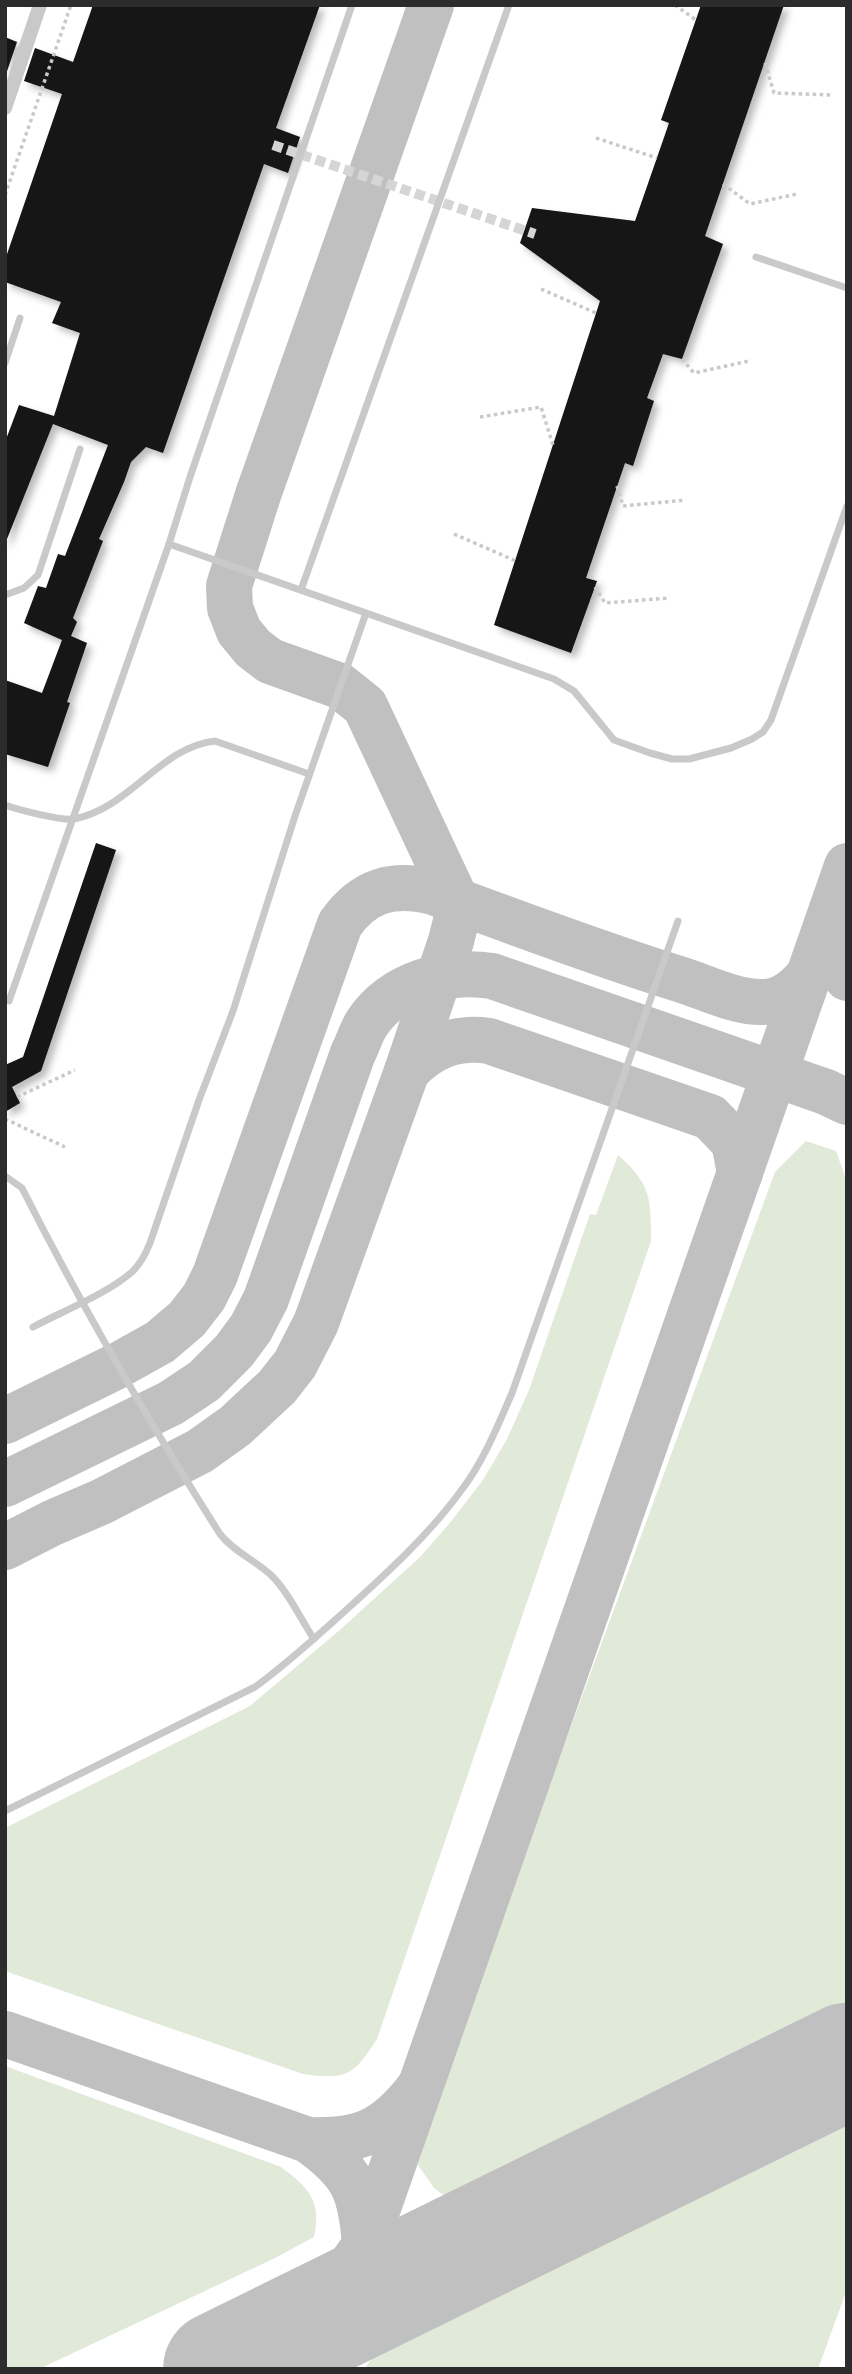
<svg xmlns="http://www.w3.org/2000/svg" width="852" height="2374" viewBox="0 0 852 2374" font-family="'Open Sans',sans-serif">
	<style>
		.green { fill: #e1e9d9 }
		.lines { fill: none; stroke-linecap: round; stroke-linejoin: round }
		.taxiway { stroke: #c0c0c0; stroke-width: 46 }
		.runway { stroke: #c0c0c0; stroke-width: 116 }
		.building { fill: #131313; filter: url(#shadow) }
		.pedestrian-tunnel { stroke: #d5d5d5; stroke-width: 10; stroke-dasharray: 10 5; stroke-linecap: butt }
		.path { stroke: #c9c9c9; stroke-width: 3.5; stroke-dasharray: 3.5 3.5; stroke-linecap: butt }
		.service { stroke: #c9c9c9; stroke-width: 7 }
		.minor { stroke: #c9c9c9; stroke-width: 14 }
	</style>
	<defs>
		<filter id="shadow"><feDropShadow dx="5" dy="5" stdDeviation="3.5" flood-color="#0004"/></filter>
	</defs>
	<rect width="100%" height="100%" fill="#fff"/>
	<g class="green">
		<path d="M 806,1141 L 836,1151 L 847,1182 L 847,2015 L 454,2203 L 434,2188 L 418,2165 L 429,2112 L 775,1172 Z"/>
		<path d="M 618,1155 C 651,1184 651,1198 651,1241 L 377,2039 C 353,2076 347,2080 303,2074 L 5,1971 L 5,1828 L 250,1706 L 341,1629 L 420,1557 L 449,1524 L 483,1480 L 507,1439 L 529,1390 L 590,1214 L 596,1215 Z"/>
		<path d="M 5,2066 L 281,2167 C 308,2187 322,2201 314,2237 L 275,2258 L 39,2369 L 5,2369 Z"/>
		<path d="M 847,2109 L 847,2289 L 818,2369 L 365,2369 L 369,2362 L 401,2331 Z"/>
	</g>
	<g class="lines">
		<g class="taxiway">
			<path d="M 843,908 L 843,942 L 847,978"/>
			<path d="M 407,1071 L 451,941 L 456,921 L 456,900 L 365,706 L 340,686 L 270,661 L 253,648 L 239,631 L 230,608 L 229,586 L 258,495 L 431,5"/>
			<path d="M 5,1421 L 117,1366 L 160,1342 L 187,1319 L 204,1297 L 215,1275 L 340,924 C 364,890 393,882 433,892 C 514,922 596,953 679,979 C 705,987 734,1002 761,1002 C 783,1003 797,989 810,974"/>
			<path d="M 5,1484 L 171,1403 L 204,1381 L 234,1351 L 251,1328 L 266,1299 L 353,1053 C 358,1044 361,1032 367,1023 C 394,983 447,969 492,976 L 826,1092 L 847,1102"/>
			<path d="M 5,1547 L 52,1523 L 101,1502 L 200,1451 L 235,1426 L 277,1387 L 295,1364 L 316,1323 L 407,1071 C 430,1047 455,1036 489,1041 L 710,1117 L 734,1142 L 740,1173"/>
			<path d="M 5,2034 L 308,2140 C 353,2172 361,2190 365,2245 L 344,2275 L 295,2322 L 233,2363"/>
			<path d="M 308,2140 C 361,2142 386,2131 419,2088"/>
			<path d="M 338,2345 L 360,2321 L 418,2273"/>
			<path d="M 324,2369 L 348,2307 L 365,2245 L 847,866"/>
		</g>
		<path class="runway" d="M 221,2369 L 847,2061"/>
	</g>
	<g class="building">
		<path d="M 93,5 L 320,5 L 276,128 L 300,137 L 288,173 L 264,164 L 163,453 L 146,447 L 131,462 L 124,482 L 99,539 L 103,541 L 73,618 L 77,622 L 71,636 L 87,643 L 67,702 L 70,703 L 48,767 L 5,754 L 5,680 L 42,693 L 62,640 L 24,623 L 38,586 L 46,588 L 58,554 L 65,556 L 108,445 L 53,424 L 5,544 L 5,442 L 19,405 L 54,416 L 80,333 L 52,323 L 61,302 L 5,282 L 5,260 L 62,94 L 24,81 L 35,48 L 73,62 Z"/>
		<path d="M 701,5 L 784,5 L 705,236 L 723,244 L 682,359 L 663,354 L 647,398 L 654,401 L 633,466 L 625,463 L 586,578 L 597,581 L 571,653 L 494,625 L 600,301 L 520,243 L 532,208 L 635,221 L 669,123 L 661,120 Z"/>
		<path d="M 5,37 L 17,42 L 6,74 L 5,74 Z"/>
		<path d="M 96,843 L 116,850 L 41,1071 L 12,1087 L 20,1103 L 5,1112 L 5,1065 L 23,1057 Z"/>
	</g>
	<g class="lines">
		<path class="pedestrian-tunnel" d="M 273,145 L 535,234"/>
		<g class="path">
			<path d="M 675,5 L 696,20"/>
			<path d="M 765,63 L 774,93 L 832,95"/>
			<path d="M 596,138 L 657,158"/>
			<path d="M 723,184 L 750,204 L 797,194"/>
			<path d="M 5,195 L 71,5"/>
			<path d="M 541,289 L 596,313"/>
			<path d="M 682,359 L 694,373 L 749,361"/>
			<path d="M 480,417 L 541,407 L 553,445"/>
			<path d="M 617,486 L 623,506 L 686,500"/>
			<path d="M 454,534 L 516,561"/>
			<path d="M 595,587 L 605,603 L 669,598"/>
			<path d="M 17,1097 L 75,1070"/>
			<path d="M 5,1119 L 65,1147"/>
		</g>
		<g class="service">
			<path d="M 756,257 L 847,288"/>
			<path d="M 5,363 L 20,318"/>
			<path d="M 169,544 L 554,679 L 574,691 L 614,740 L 650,753 L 672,759 L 689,759 L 731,748 L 752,739 L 763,732 L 771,720 L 847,506"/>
			<path d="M 301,590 L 509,5"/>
			<path d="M 5,595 L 24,588 L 38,575 L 80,449"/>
			<path d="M 5,805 C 19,810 62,821 74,819 C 129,809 160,747 215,741 L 309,774"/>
			<path d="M 9,1001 L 169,544 L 190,477 L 352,5"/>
			<path d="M 5,1176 L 22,1188 C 82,1307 149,1422 220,1534 C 234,1552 255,1560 271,1575 C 289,1593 300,1618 314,1639"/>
			<path d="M 33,1327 C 63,1311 109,1293 133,1271 C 141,1263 146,1253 150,1243 L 199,1100 L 233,1011 L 295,816 L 366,613"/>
			<path d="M 5,1811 L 255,1687 C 287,1664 316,1637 345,1611 C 387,1573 430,1534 463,1488 C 484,1460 498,1425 512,1393 L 678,921"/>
		</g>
		<path class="minor" d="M 5,108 L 40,5"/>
	</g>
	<rect width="852" height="2374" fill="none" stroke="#2c2c2c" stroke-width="14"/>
</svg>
